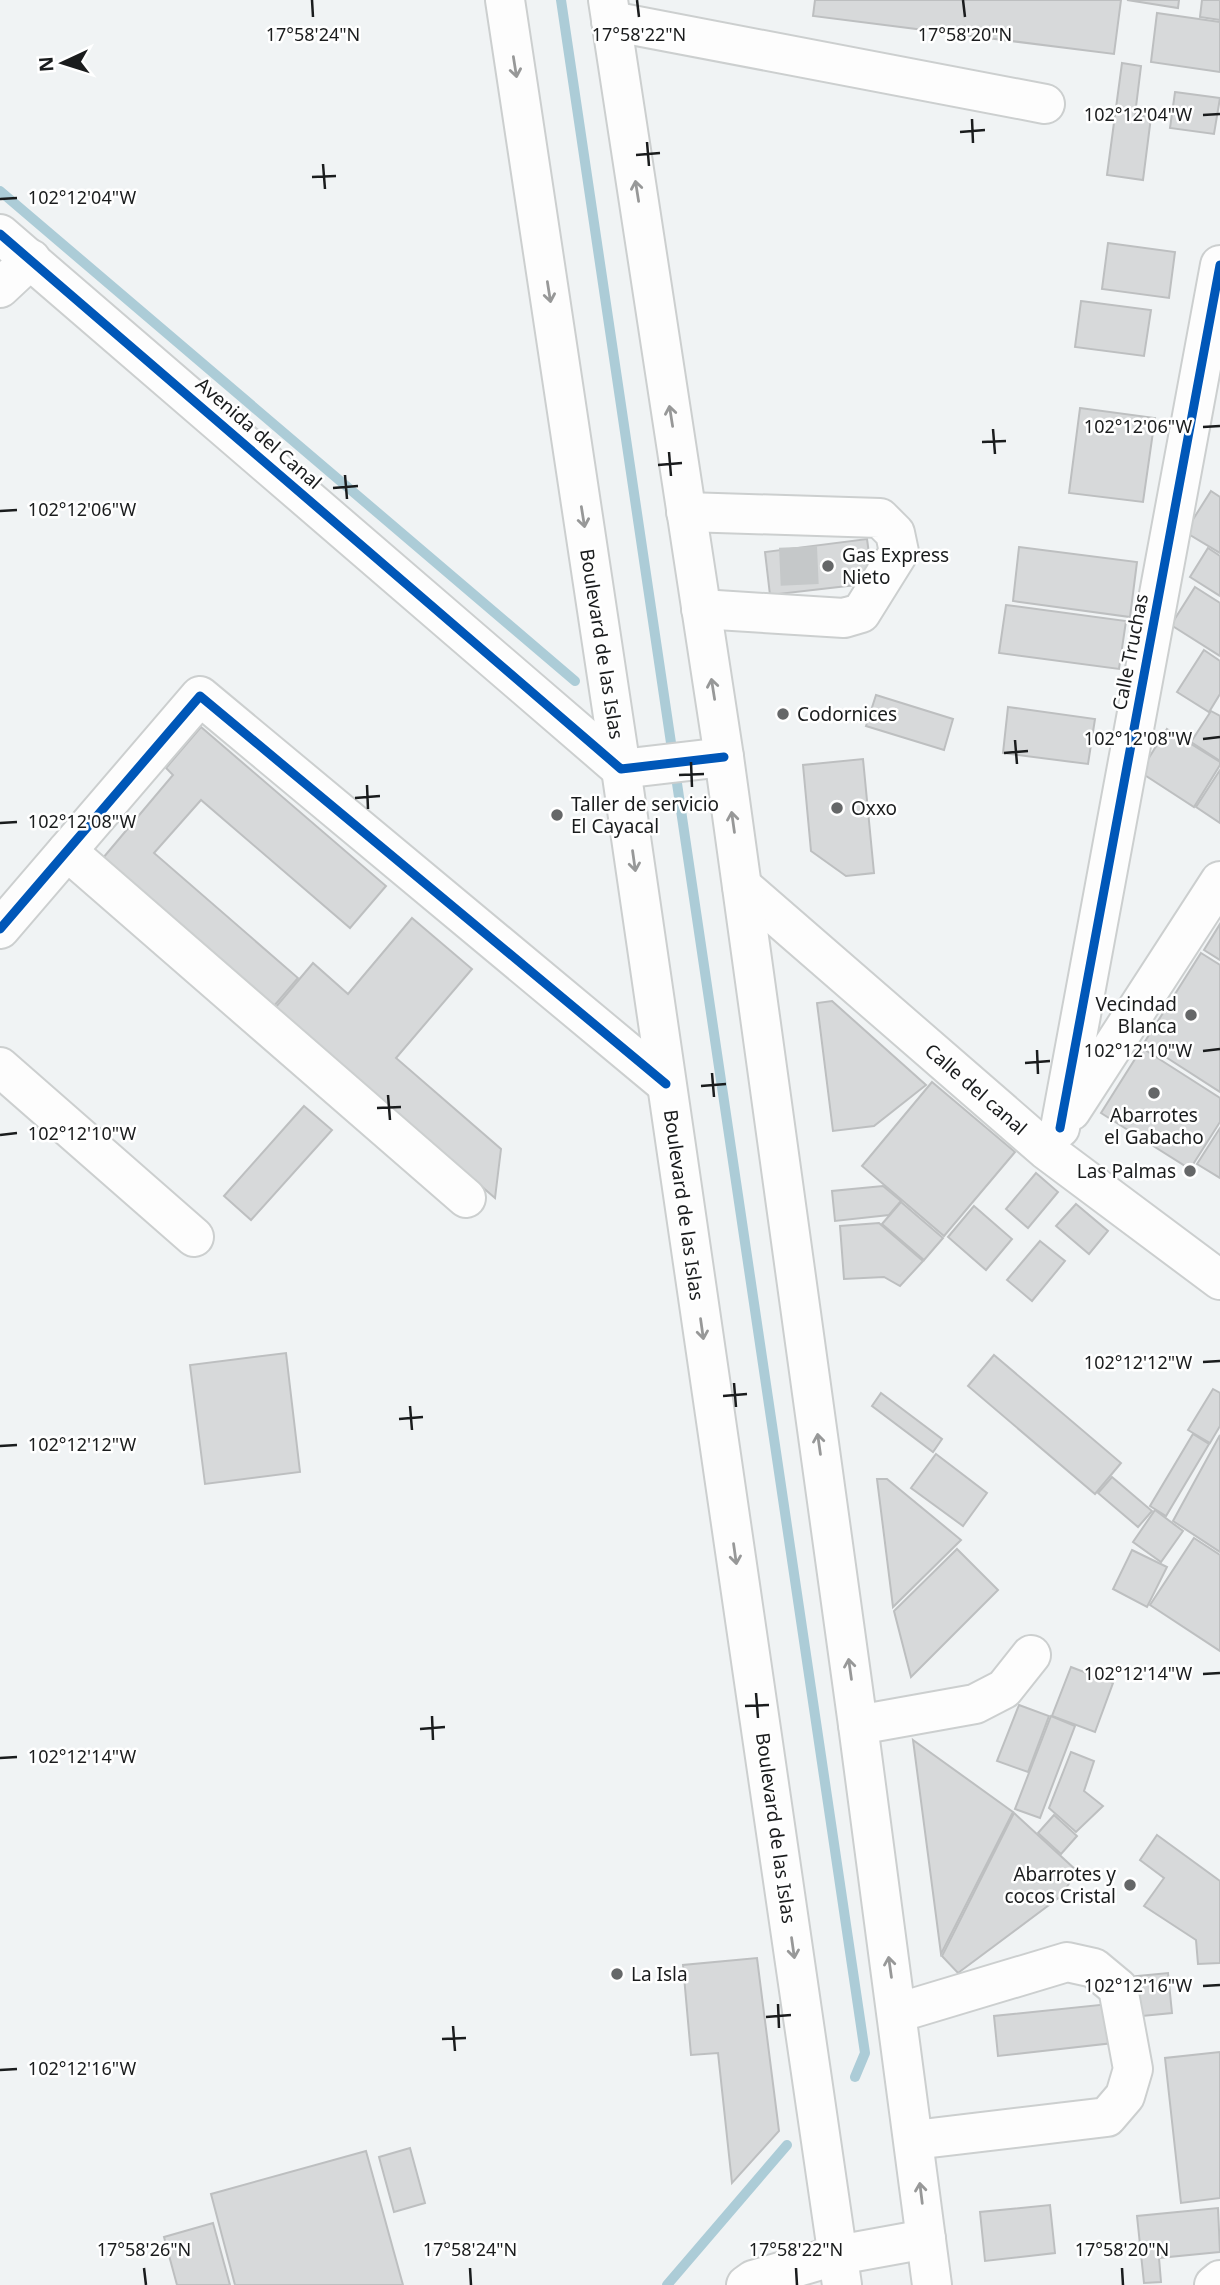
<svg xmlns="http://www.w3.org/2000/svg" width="1220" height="2285" viewBox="0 0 1220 2285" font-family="'Noto Sans',sans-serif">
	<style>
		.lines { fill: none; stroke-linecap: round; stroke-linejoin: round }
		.stream { stroke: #acccd7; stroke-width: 10 }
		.building { fill: #d7d9da; stroke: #bdbfc0; stroke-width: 2 }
		.minor-tunnel { stroke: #c5c8c9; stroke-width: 38; stroke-dasharray: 38 19; stroke-linecap: butt }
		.minor-casing { stroke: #cccfcf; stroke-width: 42 }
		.highway-casing { stroke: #cccfcf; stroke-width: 42 }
		.minor { stroke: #fdfdfd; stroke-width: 38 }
		.highway { stroke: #fdfdfd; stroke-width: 38 }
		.cycleway-casing { stroke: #fff; stroke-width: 13 }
		.cycleway { stroke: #0057b8; stroke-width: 9 }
		.oneway { stroke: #979898 }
		.ticks { fill: none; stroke: #1a1c1d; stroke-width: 2.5 }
		.poi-dot { fill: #656768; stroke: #fff; stroke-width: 2.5 }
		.labels { text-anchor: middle; stroke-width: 5; stroke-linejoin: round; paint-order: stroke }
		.street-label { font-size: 19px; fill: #1a1c1d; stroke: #fff }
		.poi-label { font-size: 19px; fill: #1a1c1d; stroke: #fff; text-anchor: start }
		.ticks-label { font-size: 18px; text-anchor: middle; fill: #1a1c1d; stroke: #fff; stroke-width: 5; stroke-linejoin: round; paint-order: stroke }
	</style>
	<rect width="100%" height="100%" fill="#f0f3f4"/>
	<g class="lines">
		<g class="stream">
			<path d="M 561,0 L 865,2053 L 855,2077"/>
			<path d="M 0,191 L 575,681"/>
			<path d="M 667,2285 L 787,2145"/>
		</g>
	</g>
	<g class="building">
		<path d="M 815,0 L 1121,0 L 1114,54 L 813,16 Z"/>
		<path d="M 1127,0 L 1179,0 L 1178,8 Z"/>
		<path d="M 1202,0 L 1220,0 L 1220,20 L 1200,17 Z"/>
		<path d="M 1157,13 L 1220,22 L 1220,72 L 1151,62 Z"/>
		<path d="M 1122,63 L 1141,66 L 1135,115 L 1151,117 L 1143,180 L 1107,175 Z"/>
		<path d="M 1175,92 L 1220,98 L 1214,134 L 1170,128 Z"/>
		<path d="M 1108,243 L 1175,252 L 1169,298 L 1102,289 Z"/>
		<path d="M 1081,301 L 1151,310 L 1144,356 L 1075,347 Z"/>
		<path d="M 1080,408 L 1155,418 L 1143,502 L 1069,493 Z"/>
		<path d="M 1211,491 L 1220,497 L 1220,553 L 1185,532 Z"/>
		<path d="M 867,539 L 873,583 L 770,595 L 765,552 Z"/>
		<path d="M 1019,547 L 1137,562 L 1130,617 L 1013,601 Z"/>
		<path d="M 1208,548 L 1220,556 L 1220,596 L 1190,577 Z"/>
		<path d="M 1195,587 L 1220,603 L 1220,656 L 1171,625 Z"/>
		<path d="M 1006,605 L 1126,621 L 1119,669 L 999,653 Z"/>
		<path d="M 1204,650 L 1220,661 L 1220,694 L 1209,712 L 1177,692 Z"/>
		<path d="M 876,695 L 953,719 L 944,750 L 866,726 Z"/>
		<path d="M 1008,707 L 1095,719 L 1088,764 L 1003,753 Z"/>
		<path d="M 1211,711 L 1220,716 L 1220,761 L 1191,742 Z"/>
		<path d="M 201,727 L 386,886 L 350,928 L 201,800 L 154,853 L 298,978 L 274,1006 L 103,858 L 173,775 L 166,768 Z"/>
		<path d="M 1167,729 L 1220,762 L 1220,765 L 1194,807 L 1140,772 Z"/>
		<path d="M 863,759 L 874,873 L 846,876 L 811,851 L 803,765 Z"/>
		<path d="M 1220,770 L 1220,823 L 1196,807 Z"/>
		<path d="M 412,918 L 472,969 L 396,1058 L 501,1149 L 495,1198 L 275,1008 L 313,963 L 348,994 Z"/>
		<path d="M 1220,924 L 1220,960 L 1204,950 Z"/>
		<path d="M 1201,953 L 1220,965 L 1220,1092 L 1144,1043 Z"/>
		<path d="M 832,1001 L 926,1085 L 874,1126 L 833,1131 L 817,1003 Z"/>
		<path d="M 1142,1048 L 1220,1098 L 1220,1122 L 1190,1169 L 1101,1113 Z"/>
		<path d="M 932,1082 L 1015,1152 L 944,1236 L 862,1166 Z"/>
		<path d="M 304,1106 L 332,1130 L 251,1220 L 224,1196 Z"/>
		<path d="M 1220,1128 L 1220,1178 L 1197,1164 Z"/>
		<path d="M 1036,1173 L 1058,1192 L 1028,1228 L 1006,1209 Z"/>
		<path d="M 883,1186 L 901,1201 L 889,1215 L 835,1221 L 832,1191 Z"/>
		<path d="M 901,1202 L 943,1238 L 924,1260 L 882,1224 Z"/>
		<path d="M 1076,1204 L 1108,1231 L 1089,1254 L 1056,1226 Z"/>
		<path d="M 974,1206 L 1012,1239 L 986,1270 L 948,1237 Z"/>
		<path d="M 879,1223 L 923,1261 L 900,1286 L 884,1277 L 844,1279 L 840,1226 Z"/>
		<path d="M 1040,1241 L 1065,1261 L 1032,1301 L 1007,1280 Z"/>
		<path d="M 286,1353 L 300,1472 L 205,1484 L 190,1365 Z"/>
		<path d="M 994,1355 L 1121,1463 L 1095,1494 L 968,1386 Z"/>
		<path d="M 1213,1389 L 1220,1393 L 1220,1426 L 1210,1443 L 1188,1430 Z"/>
		<path d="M 881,1393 L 942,1439 L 933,1452 L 872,1406 Z"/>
		<path d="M 1193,1434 L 1209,1444 L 1166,1516 L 1150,1506 Z"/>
		<path d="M 1220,1435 L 1220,1552 L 1173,1521 Z"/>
		<path d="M 936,1454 L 987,1493 L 963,1526 L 911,1488 Z"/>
		<path d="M 1112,1477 L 1152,1511 L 1138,1527 L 1098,1493 Z"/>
		<path d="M 877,1479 L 887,1479 L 961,1540 L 893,1607 Z"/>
		<path d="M 1155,1510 L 1183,1531 L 1161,1562 L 1133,1542 Z"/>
		<path d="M 1194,1538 L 1220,1555 L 1220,1651 L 1150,1605 Z"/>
		<path d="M 957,1549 L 998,1590 L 911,1677 L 894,1611 Z"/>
		<path d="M 1132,1550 L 1167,1567 L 1147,1607 L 1113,1589 Z"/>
		<path d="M 1071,1667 L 1113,1683 L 1095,1732 L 1052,1716 Z"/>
		<path d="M 1019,1705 L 1049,1716 L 1028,1772 L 997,1761 Z"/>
		<path d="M 1051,1716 L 1075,1726 L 1040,1818 L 1015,1809 Z"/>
		<path d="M 913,1740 L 1013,1812 L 941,1954 Z"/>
		<path d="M 1071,1752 L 1094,1761 L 1084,1791 L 1103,1806 L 1076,1832 L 1049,1808 Z"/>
		<path d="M 1014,1813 L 1077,1871 L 1061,1896 L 958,1973 L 942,1956 Z"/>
		<path d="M 1054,1815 L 1077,1836 L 1061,1854 L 1038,1833 Z"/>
		<path d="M 1157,1835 L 1220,1881 L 1220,1963 L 1198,1964 L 1196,1940 L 1144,1906 L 1164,1878 L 1140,1860 Z"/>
		<path d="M 757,1958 L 779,2131 L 732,2183 L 718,2053 L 691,2055 L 683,1965 Z"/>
		<path d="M 1168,1973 L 1172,2013 L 1132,2017 L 1128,1977 Z"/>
		<path d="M 1109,2004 L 1113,2043 L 998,2056 L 994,2016 Z"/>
		<path d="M 1220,2052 L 1220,2198 L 1181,2203 L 1165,2058 Z"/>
		<path d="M 410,2148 L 425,2203 L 394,2212 L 379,2157 Z"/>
		<path d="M 366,2151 L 403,2285 L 235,2285 L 211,2194 Z"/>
		<path d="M 1050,2205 L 1055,2253 L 985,2261 L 980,2212 Z"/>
		<path d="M 1218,2208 L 1220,2252 L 1159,2258 L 1161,2282 L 1144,2283 L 1137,2216 Z"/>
		<path d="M 213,2223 L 230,2285 L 177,2285 L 164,2237 Z"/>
	</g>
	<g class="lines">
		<path class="minor-tunnel" d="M 798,547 L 800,592"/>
		<defs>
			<g id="minor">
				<path d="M 611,21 L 1045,104"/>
				<path d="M 0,234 L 621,769 L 724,757"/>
				<path d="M 0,288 L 31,259"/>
				<path d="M 686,512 L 880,518 L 895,533 L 899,552 L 861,613 L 844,618 L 701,609"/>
				<path d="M 67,851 L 466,1198"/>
				<path d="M 742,886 L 1046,1150 L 1220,1280"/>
				<path d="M 0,929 L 200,696 L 666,1084"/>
				<path d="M 0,1067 L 194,1237"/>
				<path d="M 1071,1111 L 1220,881"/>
				<path d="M 1060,1128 L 1220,265"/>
				<path d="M 858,1725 L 975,1704 L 1004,1689 L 1031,1655"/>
				<path d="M 897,2013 L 1067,1962 L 1094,1968 L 1118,1988 L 1133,2069 L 1125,2096 L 1107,2117 L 914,2140"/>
				<path d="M 746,2285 L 753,2280 L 838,2255 L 926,2239"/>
				<path d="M 1214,2285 L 1220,2280"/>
			</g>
			<g id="highway">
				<path d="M 505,0 L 621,769 L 842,2285"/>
				<path d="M 608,0 L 724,757 L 858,1725 L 932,2285"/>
			</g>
		</defs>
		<use href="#minor" class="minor-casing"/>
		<use href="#highway" class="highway-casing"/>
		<use href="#minor" class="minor"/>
		<use href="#highway" class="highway"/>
		<defs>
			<g id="cycleway">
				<path d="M 0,234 L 621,769 L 724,757"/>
				<path d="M 0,929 L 200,696 L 666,1084"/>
				<path d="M 1060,1128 L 1220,265"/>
			</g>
		</defs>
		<use href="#cycleway" class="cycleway-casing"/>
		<use href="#cycleway" class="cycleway"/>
	</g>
	<defs><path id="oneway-shaft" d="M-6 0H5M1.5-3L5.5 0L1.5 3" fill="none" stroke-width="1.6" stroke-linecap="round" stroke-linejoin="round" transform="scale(1.75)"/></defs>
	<g class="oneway">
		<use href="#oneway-shaft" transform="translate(515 67) rotate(81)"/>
		<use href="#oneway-shaft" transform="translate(637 191) rotate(-99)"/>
		<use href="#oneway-shaft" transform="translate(549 292) rotate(81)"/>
		<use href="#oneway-shaft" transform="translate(671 416) rotate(-99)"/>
		<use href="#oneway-shaft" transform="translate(583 517) rotate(81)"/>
		<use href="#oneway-shaft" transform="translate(713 689) rotate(-99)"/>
		<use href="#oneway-shaft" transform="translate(733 822) rotate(-98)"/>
		<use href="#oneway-shaft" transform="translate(634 861) rotate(82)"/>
		<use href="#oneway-shaft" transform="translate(702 1329) rotate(82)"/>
		<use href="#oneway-shaft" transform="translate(819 1444) rotate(-98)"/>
		<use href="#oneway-shaft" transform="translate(735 1554) rotate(82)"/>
		<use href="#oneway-shaft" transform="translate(850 1669) rotate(-98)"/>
		<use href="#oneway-shaft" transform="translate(793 1948) rotate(82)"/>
		<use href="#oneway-shaft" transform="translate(890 1967) rotate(-98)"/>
		<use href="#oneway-shaft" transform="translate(921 2193) rotate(-97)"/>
	</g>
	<path class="ticks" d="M 312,0 L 313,17M 637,0 L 639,17M 963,0 L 965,17M 1203,115 L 1220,114M 972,119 L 973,143M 960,132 L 985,130M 647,142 L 649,166M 636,155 L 660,153M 323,164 L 325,189M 312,177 L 336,176M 0,199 L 17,198M 1203,427 L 1220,426M 993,429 L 995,454M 982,442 L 1006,441M 669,452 L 671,476M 658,465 L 682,463M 345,475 L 347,499M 333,488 L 358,486M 0,511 L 17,510M 1203,739 L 1220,737M 1015,740 L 1017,764M 1004,753 L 1028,751M 691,762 L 692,787M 679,775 L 704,774M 367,785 L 368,809M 355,798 L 380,796M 0,823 L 17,822M 1037,1050 L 1038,1074M 1203,1051 L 1220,1049M 1025,1063 L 1050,1061M 712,1073 L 714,1097M 701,1086 L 726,1084M 388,1095 L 390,1120M 377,1108 L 401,1107M 0,1135 L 17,1133M 1203,1362 L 1220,1361M 734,1383 L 736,1407M 723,1396 L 747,1394M 410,1406 L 412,1430M 399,1419 L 423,1417M 0,1446 L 17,1445M 1203,1674 L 1220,1673M 756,1693 L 758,1718M 745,1706 L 769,1705M 432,1716 L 433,1740M 420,1729 L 445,1727M 0,1758 L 17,1757M 1203,1986 L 1220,1985M 778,2004 L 779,2028M 766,2017 L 791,2015M 453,2026 L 455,2051M 442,2039 L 466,2038M 0,2070 L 17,2069M 144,2268 L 146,2285M 470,2268 L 471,2285M 796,2268 L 797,2285M 1122,2268 L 1123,2285"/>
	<g class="poi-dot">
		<circle cx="828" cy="566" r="7"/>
		<circle cx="783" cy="714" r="7"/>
		<circle cx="837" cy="808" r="7"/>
		<circle cx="557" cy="815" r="7"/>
		<circle cx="1191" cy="1015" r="7"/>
		<circle cx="1154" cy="1093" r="7"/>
		<circle cx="1190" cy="1171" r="7"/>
		<circle cx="1130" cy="1885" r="7"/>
		<circle cx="617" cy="1974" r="7"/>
	</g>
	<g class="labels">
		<g class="street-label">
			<text transform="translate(259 433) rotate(41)" y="7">Avenida del Canal</text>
			<text transform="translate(602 644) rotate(81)" y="7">Boulevard de las Islas</text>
			<text transform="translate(1130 652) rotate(-79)" y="7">Calle Truchas</text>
			<text transform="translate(976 1089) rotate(41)" y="7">Calle del canal</text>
			<text transform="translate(684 1205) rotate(82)" y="7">Boulevard de las Islas</text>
			<text transform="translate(776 1828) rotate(82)" y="7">Boulevard de las Islas</text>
		</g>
		<g class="poi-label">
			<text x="842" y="562">Gas Express<tspan x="842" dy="22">Nieto</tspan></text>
			<text x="797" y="721">Codornices</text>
			<text x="571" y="811">Taller de servicio<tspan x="571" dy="22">El Cayacal</tspan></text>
			<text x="851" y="815">Oxxo</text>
			<text x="1177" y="1011" text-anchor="end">Vecindad<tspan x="1177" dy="22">Blanca</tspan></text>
			<text x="1154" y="1122" text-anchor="middle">Abarrotes<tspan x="1154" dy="22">el Gabacho</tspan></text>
			<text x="1176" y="1178" text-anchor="end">Las Palmas</text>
			<text x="1116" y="1881" text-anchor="end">Abarrotes y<tspan x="1116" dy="22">cocos Cristal</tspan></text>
			<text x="631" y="1981">La Isla</text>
		</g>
	</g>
	<g class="ticks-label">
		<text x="313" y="41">17°58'24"N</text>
		<text x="639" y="41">17°58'22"N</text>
		<text x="965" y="41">17°58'20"N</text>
		<text x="1138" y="121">102°12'04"W</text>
		<text x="82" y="204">102°12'04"W</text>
		<text x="1138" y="433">102°12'06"W</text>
		<text x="82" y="516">102°12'06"W</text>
		<text x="1138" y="745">102°12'08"W</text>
		<text x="82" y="828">102°12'08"W</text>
		<text x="1138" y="1057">102°12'10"W</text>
		<text x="82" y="1140">102°12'10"W</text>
		<text x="1138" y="1369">102°12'12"W</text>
		<text x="82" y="1451">102°12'12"W</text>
		<text x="1138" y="1680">102°12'14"W</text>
		<text x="82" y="1763">102°12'14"W</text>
		<text x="1138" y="1992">102°12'16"W</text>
		<text x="82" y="2075">102°12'16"W</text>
		<text x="144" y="2256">17°58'26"N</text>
		<text x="470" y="2256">17°58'24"N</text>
		<text x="796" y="2256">17°58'22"N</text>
		<text x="1122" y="2256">17°58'20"N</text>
	</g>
	<g transform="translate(63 63) rotate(266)" stroke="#ffffff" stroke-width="5" paint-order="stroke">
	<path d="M0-5L12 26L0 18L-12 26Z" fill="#1a1c1d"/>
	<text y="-10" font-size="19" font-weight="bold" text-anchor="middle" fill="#1a1c1d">N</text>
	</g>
</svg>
